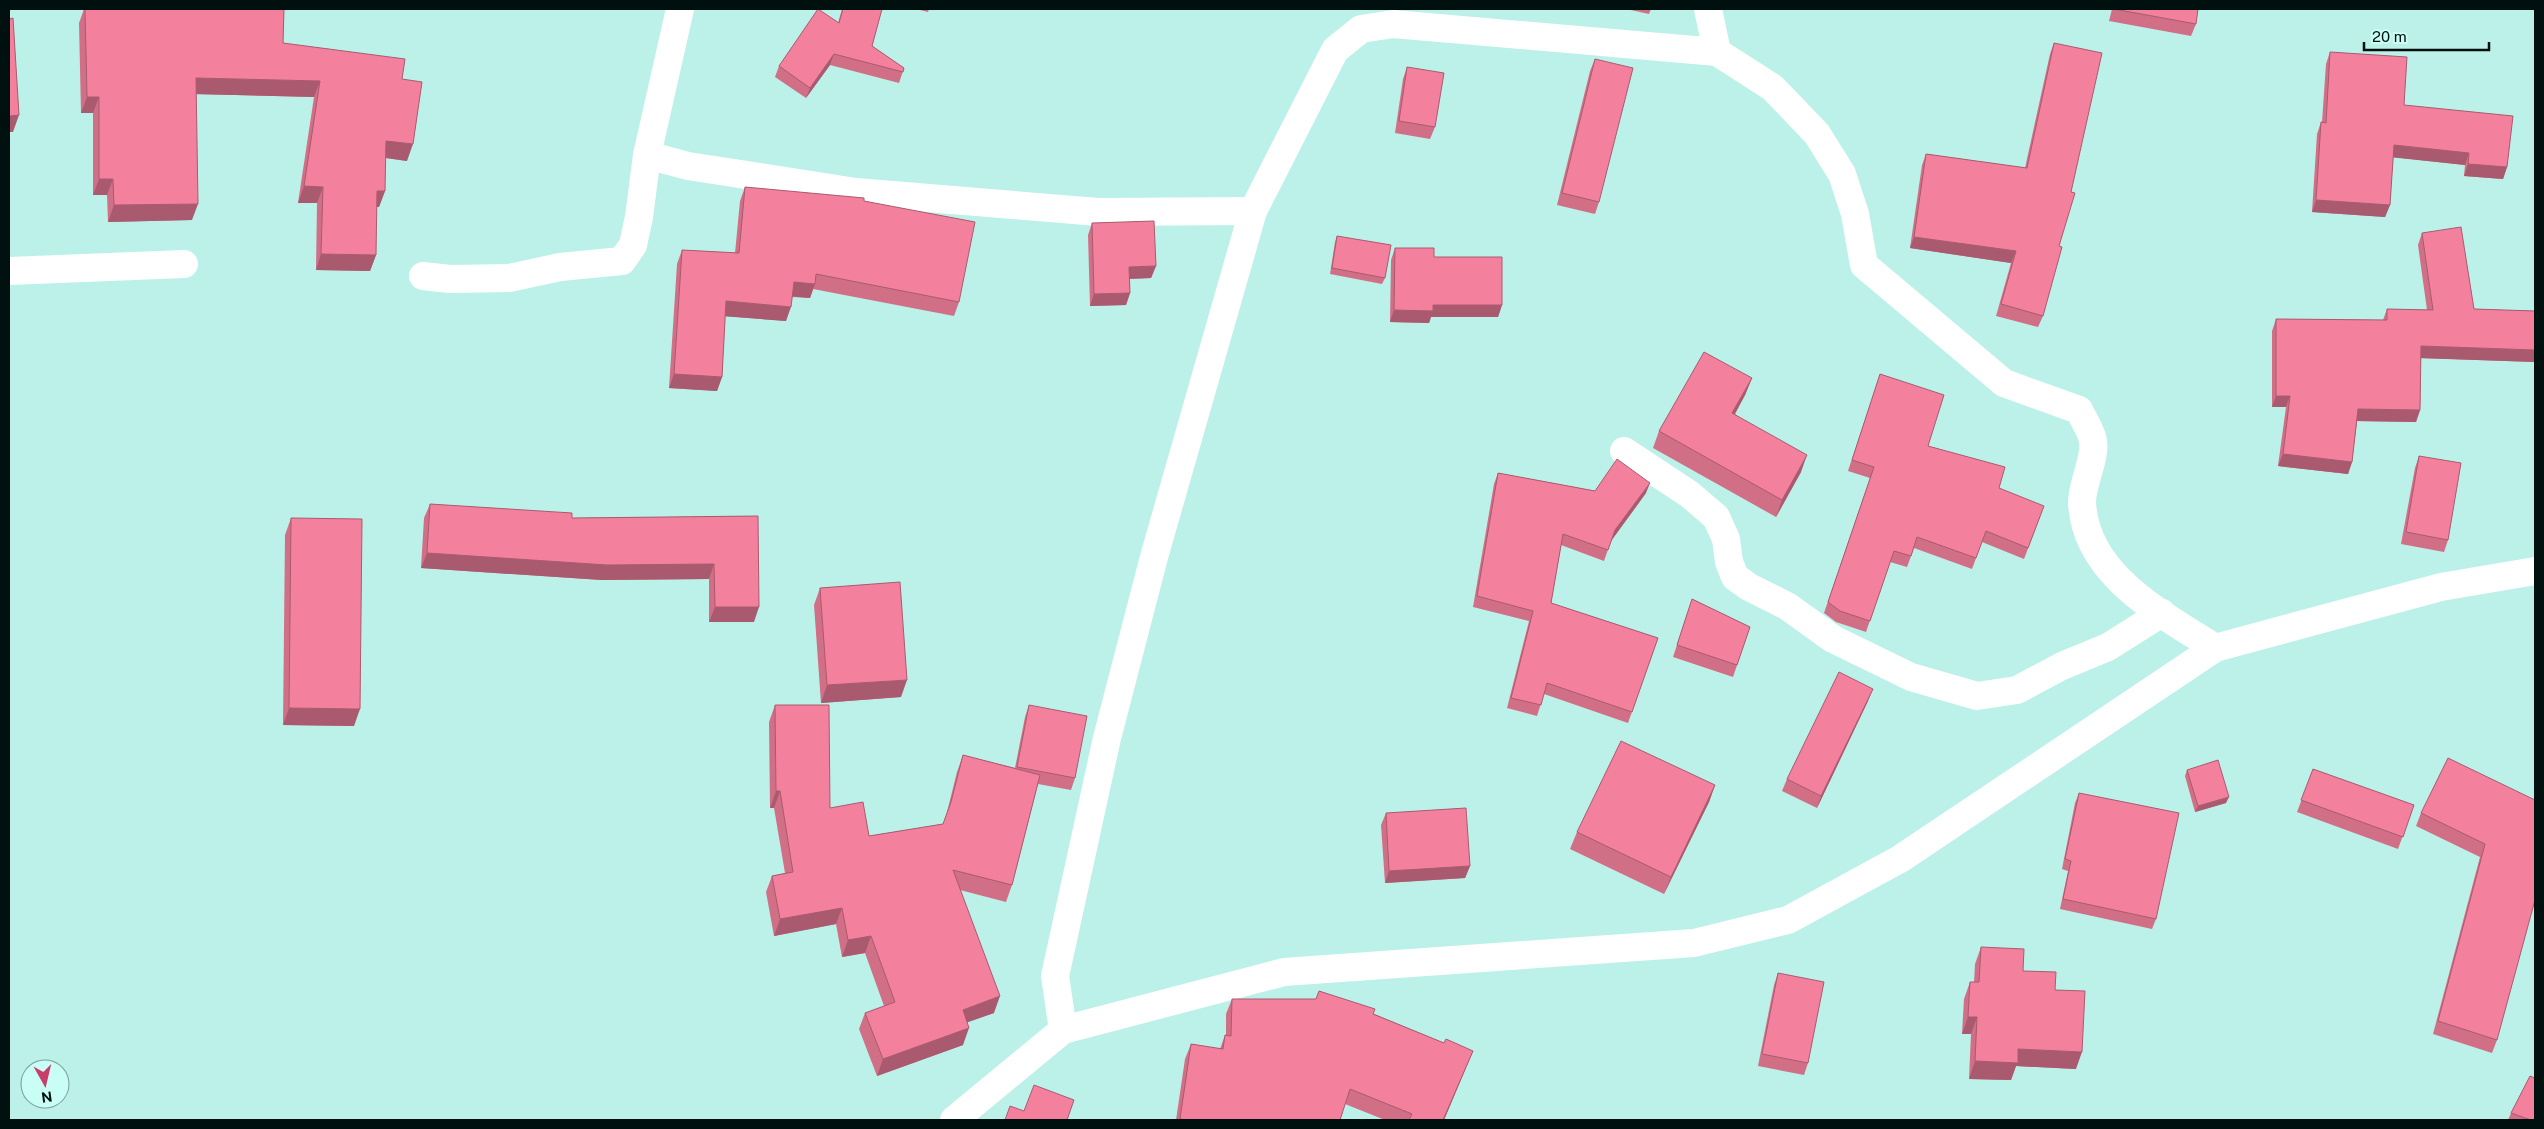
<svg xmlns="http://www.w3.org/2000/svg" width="2544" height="1129" viewBox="0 0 2544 1129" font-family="'Public Sans',sans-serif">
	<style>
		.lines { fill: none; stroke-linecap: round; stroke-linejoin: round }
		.minor { stroke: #fff; stroke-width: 28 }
		.wall { fill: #d16f87 }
		.shaded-wall { fill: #aa5a6e }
		.building { fill: #f3819d; stroke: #aa5a6e }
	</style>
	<rect width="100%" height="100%" fill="#bcf1e9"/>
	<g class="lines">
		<g class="minor">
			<path d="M 680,9 L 647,155 L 688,166 L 856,192 L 1098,212 L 1253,211"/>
			<path d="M 1708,9 L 1717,52 L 1773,88 L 1817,134 L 1842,174 L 1855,214 L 1864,265 L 2004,383 L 2079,410 C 2083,419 2092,432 2093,441 C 2096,457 2082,484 2082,502 C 2085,575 2161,613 2215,648"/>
			<path d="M 9,271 L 184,264"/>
			<path d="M 423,276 L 450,279 L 509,278 L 560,267 L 622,261 L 633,245 L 639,217 L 647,155"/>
			<path d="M 1624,451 L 1689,494 L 1716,517 L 1726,539 L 1729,562 L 1735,577 L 1749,587 L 1787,606 L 1833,639 L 1911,677 L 1977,696 L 2017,690 L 2062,666 L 2108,647 L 2162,613"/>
			<path d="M 1063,1030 L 1055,976 L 1107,738 L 1154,557 L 1253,211 L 1335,50 L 1361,29 L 1393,24 L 1717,52"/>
			<path d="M 954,1120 L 1063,1030 L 1284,972 L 1694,943 L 1788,920 L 1900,859 L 2215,648 L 2441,587 L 2535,571"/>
		</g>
	</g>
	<g class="wall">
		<path d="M 84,9 L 284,9 L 283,43 L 402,79 L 407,161 L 385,158 L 385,191 L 379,207 L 376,207 L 376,255 L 370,271 L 316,270 L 317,203 L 298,203 L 314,97 L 196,94 L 192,220 L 108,222 L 107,195 L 93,195 L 93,113 L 81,113 L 79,23 Z"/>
		<path d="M 842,9 L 882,9 L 872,46 L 904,68 L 899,83 L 830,65 L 806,98 L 775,77 L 779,66 L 838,23 Z"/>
		<path d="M 916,9 L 929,9 L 928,12 Z"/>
		<path d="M 1626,9 L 1651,9 L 1649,14 Z"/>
		<path d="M 2112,9 L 2198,9 L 2196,24 L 2191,36 L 2109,21 Z"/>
		<path d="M 2054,43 L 2059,246 L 2043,316 L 2038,327 L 1996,316 L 2011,263 L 1910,248 L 1922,165 L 1926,154 L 2025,168 L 2050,54 Z"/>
		<path d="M 2330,52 L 2404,105 L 2507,167 L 2503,179 L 2464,176 L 2465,165 L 2393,157 L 2390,205 L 2385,217 L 2312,212 L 2317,134 L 2321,122 L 2322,122 L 2326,64 Z"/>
		<path d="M 1595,59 L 1599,202 L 1595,214 L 1557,205 L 1590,71 Z"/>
		<path d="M 1407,67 L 1435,127 L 1430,139 L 1395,133 L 1403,79 Z"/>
		<path d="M 745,187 L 864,201 L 959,302 L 954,316 L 813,289 L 810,298 L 792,297 L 786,321 L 725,316 L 722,377 L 717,391 L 669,388 L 677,264 L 682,250 L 735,253 L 740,201 Z"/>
		<path d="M 1092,223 L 1156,266 L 1151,278 L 1130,279 L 1130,293 L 1126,305 L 1090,306 L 1088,235 Z"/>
		<path d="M 2422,233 L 2474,309 L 2535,311 L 2535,362 L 2421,358 L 2420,410 L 2416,422 L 2357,421 L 2352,462 L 2348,474 L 2278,466 L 2286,407 L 2272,407 L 2272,331 L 2276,319 L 2383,320 L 2387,309 L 2427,310 L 2418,245 Z"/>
		<path d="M 1337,236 L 1385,278 L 1382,284 L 1330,274 L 1335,242 Z"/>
		<path d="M 1395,248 L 1434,257 L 1502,305 L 1498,317 L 1431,317 L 1429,323 L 1390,322 L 1391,260 Z"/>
		<path d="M 1880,374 L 1928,446 L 1999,488 L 2040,517 L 2024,559 L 1982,542 L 1972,569 L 1914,548 L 1907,567 L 1890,562 L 1866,632 L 1836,622 L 1824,613 L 1870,478 L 1848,471 Z"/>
		<path d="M 1752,378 L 1745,395 L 1735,414 L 1801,472 L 1776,517 L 1653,448 L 1659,431 Z"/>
		<path d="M 2419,456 L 2448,540 L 2444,552 L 2401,544 L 2415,468 Z"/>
		<path d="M 1498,473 L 1595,491 L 1646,493 L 1611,541 L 1604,561 L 1561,545 L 1551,603 L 1658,638 L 1628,723 L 1544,694 L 1537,716 L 1507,708 L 1529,621 L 1473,607 L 1494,484 Z"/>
		<path d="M 430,504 L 572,518 L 758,516 L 754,622 L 709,622 L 709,579 L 602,580 L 421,568 L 424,518 Z"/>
		<path d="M 291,518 L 354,726 L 283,725 L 285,535 Z"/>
		<path d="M 820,588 L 901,697 L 821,703 L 814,605 Z"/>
		<path d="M 1692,599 L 1750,627 L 1733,677 L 1673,657 Z"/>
		<path d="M 1868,701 L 1817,808 L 1782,791 L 1787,779 Z"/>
		<path d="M 775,705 L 830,808 L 869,836 L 943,824 L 946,816 L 957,772 L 963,755 L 1015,768 L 1025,717 L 1029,705 L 1075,778 L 1071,790 L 1038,784 L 1012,885 L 1006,902 L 960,890 L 994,1013 L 967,1022 L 963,1045 L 877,1076 L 859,1029 L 865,1013 L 884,1006 L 865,953 L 842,957 L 836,924 L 774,936 L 766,892 L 772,876 L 785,873 L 774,808 L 770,808 L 769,722 Z"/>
		<path d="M 2313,769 L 2414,805 L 2398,849 L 2297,812 Z"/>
		<path d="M 2187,770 L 2226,803 L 2195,812 L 2185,776 Z"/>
		<path d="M 1715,785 L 1709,802 L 1664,894 L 1570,849 L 1577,832 Z"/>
		<path d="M 2079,793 L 2156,919 L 2152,929 L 2060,909 L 2068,871 L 2062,869 L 2075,803 Z"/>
		<path d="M 2535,800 L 2497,1040 L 2492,1053 L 2433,1034 L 2480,857 L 2416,826 L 2421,813 Z"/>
		<path d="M 1386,813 L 1470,866 L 1465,878 L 1385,883 L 1381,825 Z"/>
		<path d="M 1981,947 L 2055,990 L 2076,1069 L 2016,1066 L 2011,1080 L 1969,1079 L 1971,1034 L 1962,1034 L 1964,999 L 1970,982 L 1974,982 L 1975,964 Z"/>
		<path d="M 1778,973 L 1808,1063 L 1804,1075 L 1758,1066 L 1774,985 Z"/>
		<path d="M 1319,991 L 1444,1043 L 1473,1051 L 1444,1120 L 1385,1120 L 1345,1104 L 1340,1120 L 1176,1120 L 1185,1059 L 1191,1044 L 1220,1049 L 1225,1035 L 1226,1036 L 1226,1014 L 1232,999 L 1316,999 Z"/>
		<path d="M 2511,1113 L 2535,1120 L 2508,1120 Z"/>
	</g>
	<g class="shaded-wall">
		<path d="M 834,54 L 830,65 L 806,98 L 810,88 Z"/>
		<path d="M 196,78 L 320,81 L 314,97 L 190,94 Z"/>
		<path d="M 87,97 L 99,97 L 93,113 L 81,113 Z"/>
		<path d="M 19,115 L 13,132 L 9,132 L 9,116 Z"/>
		<path d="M 386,141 L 413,144 L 407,161 L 380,157 Z"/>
		<path d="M 2394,145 L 2469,153 L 2465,165 L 2389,157 Z"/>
		<path d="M 2468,164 L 2507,167 L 2503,179 L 2464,176 Z"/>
		<path d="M 99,179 L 113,179 L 107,195 L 93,195 Z"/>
		<path d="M 304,186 L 323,187 L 317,203 L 298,203 Z"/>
		<path d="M 377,191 L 385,191 L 379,207 L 371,207 Z"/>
		<path d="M 2316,200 L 2390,205 L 2385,217 L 2312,212 Z"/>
		<path d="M 198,204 L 192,220 L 108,222 L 114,205 Z"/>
		<path d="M 1914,237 L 2016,251 L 2011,263 L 1910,248 Z"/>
		<path d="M 321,254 L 376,255 L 370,271 L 316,270 Z"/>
		<path d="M 1156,266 L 1151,278 L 1125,279 L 1129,267 Z"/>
		<path d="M 794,282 L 815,284 L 810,298 L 789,296 Z"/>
		<path d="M 1130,293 L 1126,305 L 1090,306 L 1094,294 Z"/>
		<path d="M 726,301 L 791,307 L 786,321 L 721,316 Z"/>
		<path d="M 1433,305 L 1502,305 L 1498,317 L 1431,317 L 1429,323 L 1390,322 L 1394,310 Z"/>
		<path d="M 2421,346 L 2535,350 L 2535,362 L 2417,358 Z"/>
		<path d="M 674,374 L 722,377 L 717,391 L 669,388 Z"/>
		<path d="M 1752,378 L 1745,395 L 1726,430 L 1732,413 Z"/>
		<path d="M 2276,396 L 2290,396 L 2286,407 L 2272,407 Z"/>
		<path d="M 2358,409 L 2420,410 L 2416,422 L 2354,421 Z"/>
		<path d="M 2283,454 L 2352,462 L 2348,474 L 2278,466 Z"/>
		<path d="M 1807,455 L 1801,472 L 1776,517 L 1782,500 Z"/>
		<path d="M 1650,483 L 1646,493 L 1611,541 L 1615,530 Z"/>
		<path d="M 427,553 L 714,564 L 709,579 L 602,580 L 421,568 Z"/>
		<path d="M 715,607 L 759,607 L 754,622 L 709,622 Z"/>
		<path d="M 907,680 L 901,697 L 821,703 L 827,685 Z"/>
		<path d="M 1873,689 L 1868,701 L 1817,808 L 1821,796 Z"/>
		<path d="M 289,708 L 360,709 L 354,726 L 283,725 Z"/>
		<path d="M 1715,785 L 1709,802 L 1664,894 L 1671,877 Z"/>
		<path d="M 776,791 L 780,791 L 774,808 L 770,808 Z"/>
		<path d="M 2229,797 L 2226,803 L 2195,812 L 2198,806 Z"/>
		<path d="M 1470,866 L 1465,878 L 1385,883 L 1389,871 Z"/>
		<path d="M 842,908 L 836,924 L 774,936 L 780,919 Z"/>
		<path d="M 871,936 L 865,953 L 842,957 L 848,940 Z"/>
		<path d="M 1000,996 L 994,1013 L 957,1026 L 963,1010 Z"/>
		<path d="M 1968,1017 L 1977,1017 L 1971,1034 L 1962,1034 Z"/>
		<path d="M 969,1028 L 963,1045 L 877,1076 L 883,1059 Z"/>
		<path d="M 2018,1049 L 2082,1052 L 2076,1069 L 2016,1066 L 2011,1080 L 1969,1079 L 1975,1061 Z"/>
		<path d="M 1473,1051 L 1444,1120 L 1443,1120 Z"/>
	</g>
	<g class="building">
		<path d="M 85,9 L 284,9 L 283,43 L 405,59 L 402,79 L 422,82 L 413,144 L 386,141 L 385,191 L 377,191 L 376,255 L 321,254 L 323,187 L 304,186 L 320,81 L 196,78 L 198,204 L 114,205 L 113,179 L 99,179 L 99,97 L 87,97 Z"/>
		<path d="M 818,9 L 839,23 L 843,9 L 882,9 L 872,46 L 904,68 L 903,72 L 834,54 L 810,88 L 779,66 Z"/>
		<path d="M 2114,9 L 2198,9 L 2196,24 Z"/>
		<path d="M 13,18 L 19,115 L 9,116 L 9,19 Z"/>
		<path d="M 2054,43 L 2102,53 L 2071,192 L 2075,193 L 2059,246 L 2062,247 L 2043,316 L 2001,304 L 2016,251 L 1914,237 L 1926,154 L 2027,168 Z"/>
		<path d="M 2330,52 L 2407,57 L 2404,105 L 2513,116 L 2507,167 L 2468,164 L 2469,153 L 2394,145 L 2390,205 L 2316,200 L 2321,122 L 2326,123 Z"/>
		<path d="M 1595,59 L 1633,68 L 1599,202 L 1562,193 Z"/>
		<path d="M 1407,67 L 1444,73 L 1435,127 L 1399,121 Z"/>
		<path d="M 745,187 L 864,198 L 864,201 L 975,222 L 959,302 L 816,274 L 815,284 L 794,282 L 791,307 L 726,301 L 722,377 L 674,374 L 682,250 L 739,253 Z"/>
		<path d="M 1154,221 L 1156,266 L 1129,267 L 1130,293 L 1094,294 L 1092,223 Z"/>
		<path d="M 2461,227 L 2474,309 L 2535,311 L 2535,350 L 2421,346 L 2420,410 L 2358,409 L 2352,462 L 2283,454 L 2290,396 L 2276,396 L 2276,319 L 2387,320 L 2387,309 L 2433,310 L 2422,233 Z"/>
		<path d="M 1337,236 L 1391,245 L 1385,278 L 1332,268 Z"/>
		<path d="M 1395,248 L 1434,248 L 1434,257 L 1502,257 L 1502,305 L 1433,305 L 1433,311 L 1394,310 Z"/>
		<path d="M 1704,352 L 1752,378 L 1732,413 L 1807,455 L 1782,500 L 1659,431 Z"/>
		<path d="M 1880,374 L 1944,395 L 1928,446 L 2005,467 L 1999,488 L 2044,506 L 2028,548 L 1986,531 L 1976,558 L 1917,537 L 1911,556 L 1894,551 L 1870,621 L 1840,611 L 1828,602 L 1874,467 L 1852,460 Z"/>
		<path d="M 2419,456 L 2461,463 L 2448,540 L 2406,532 Z"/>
		<path d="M 1617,459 L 1650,483 L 1615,530 L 1608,550 L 1563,534 L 1551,603 L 1658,638 L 1632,712 L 1547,683 L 1541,705 L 1511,698 L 1533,611 L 1477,596 L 1498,473 L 1595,491 Z"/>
		<path d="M 430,504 L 572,513 L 572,518 L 758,516 L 759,607 L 715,607 L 714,564 L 607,565 L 427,553 Z"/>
		<path d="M 291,518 L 362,519 L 360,709 L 289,708 Z"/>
		<path d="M 900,582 L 907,680 L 827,685 L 820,588 Z"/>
		<path d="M 1692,599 L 1750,627 L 1737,665 L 1677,645 Z"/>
		<path d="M 1839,672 L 1873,689 L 1821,796 L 1787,779 Z"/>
		<path d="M 775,705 L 829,705 L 830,808 L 863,802 L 869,836 L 943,824 L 951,802 L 963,755 L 1040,775 L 1012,885 L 953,870 L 1000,996 L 963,1010 L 969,1028 L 883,1059 L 865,1013 L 895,1002 L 871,936 L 848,940 L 842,908 L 780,919 L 772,876 L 793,872 L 780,791 L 776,791 Z"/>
		<path d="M 1029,705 L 1087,716 L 1075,778 L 1017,767 Z"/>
		<path d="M 1621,741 L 1715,785 L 1671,877 L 1577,832 Z"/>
		<path d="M 2448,758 L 2535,800 L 2535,900 L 2497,1040 L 2438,1021 L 2485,844 L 2421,813 Z"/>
		<path d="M 2218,760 L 2229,797 L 2198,806 L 2187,770 Z"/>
		<path d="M 2313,769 L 2414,805 L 2403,837 L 2301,800 Z"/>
		<path d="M 2079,793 L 2179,813 L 2156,919 L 2063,899 L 2071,861 L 2065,859 Z"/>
		<path d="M 1466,808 L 1470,866 L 1389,871 L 1386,813 Z"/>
		<path d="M 1981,947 L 2024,949 L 2023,971 L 2056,972 L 2055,990 L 2085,991 L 2082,1052 L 2018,1049 L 2018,1063 L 1975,1061 L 1977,1017 L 1968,1017 L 1970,982 L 1979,982 Z"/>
		<path d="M 1778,973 L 1824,982 L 1808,1063 L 1762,1054 Z"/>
		<path d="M 1319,991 L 1375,1009 L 1373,1014 L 1444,1043 L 1446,1039 L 1473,1051 L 1443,1120 L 1409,1120 L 1412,1114 L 1350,1089 L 1340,1120 L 1188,1120 L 1180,1119 L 1191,1044 L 1223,1049 L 1225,1035 L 1231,1036 L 1232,999 L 1316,999 Z"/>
		<path d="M 2530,1076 L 2535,1078 L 2535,1120 L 2531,1120 L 2511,1113 Z"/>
		<path d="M 1034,1085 L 1074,1100 L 1067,1120 L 1005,1120 L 1010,1106 L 1024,1111 Z"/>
	</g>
	<rect width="2544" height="1129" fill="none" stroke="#00100e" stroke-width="20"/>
	<g transform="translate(45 1084) rotate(172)"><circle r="24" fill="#c9fef7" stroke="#799f9a"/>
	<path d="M0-4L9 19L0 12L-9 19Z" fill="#ca3c69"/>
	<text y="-8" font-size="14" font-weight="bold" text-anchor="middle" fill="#00100e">N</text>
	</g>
	<path d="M2364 42v8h125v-8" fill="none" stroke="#00100e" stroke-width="2.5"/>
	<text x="2372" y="42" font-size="15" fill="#00100e" stroke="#c9fef7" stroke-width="4" paint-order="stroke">20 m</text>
</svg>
